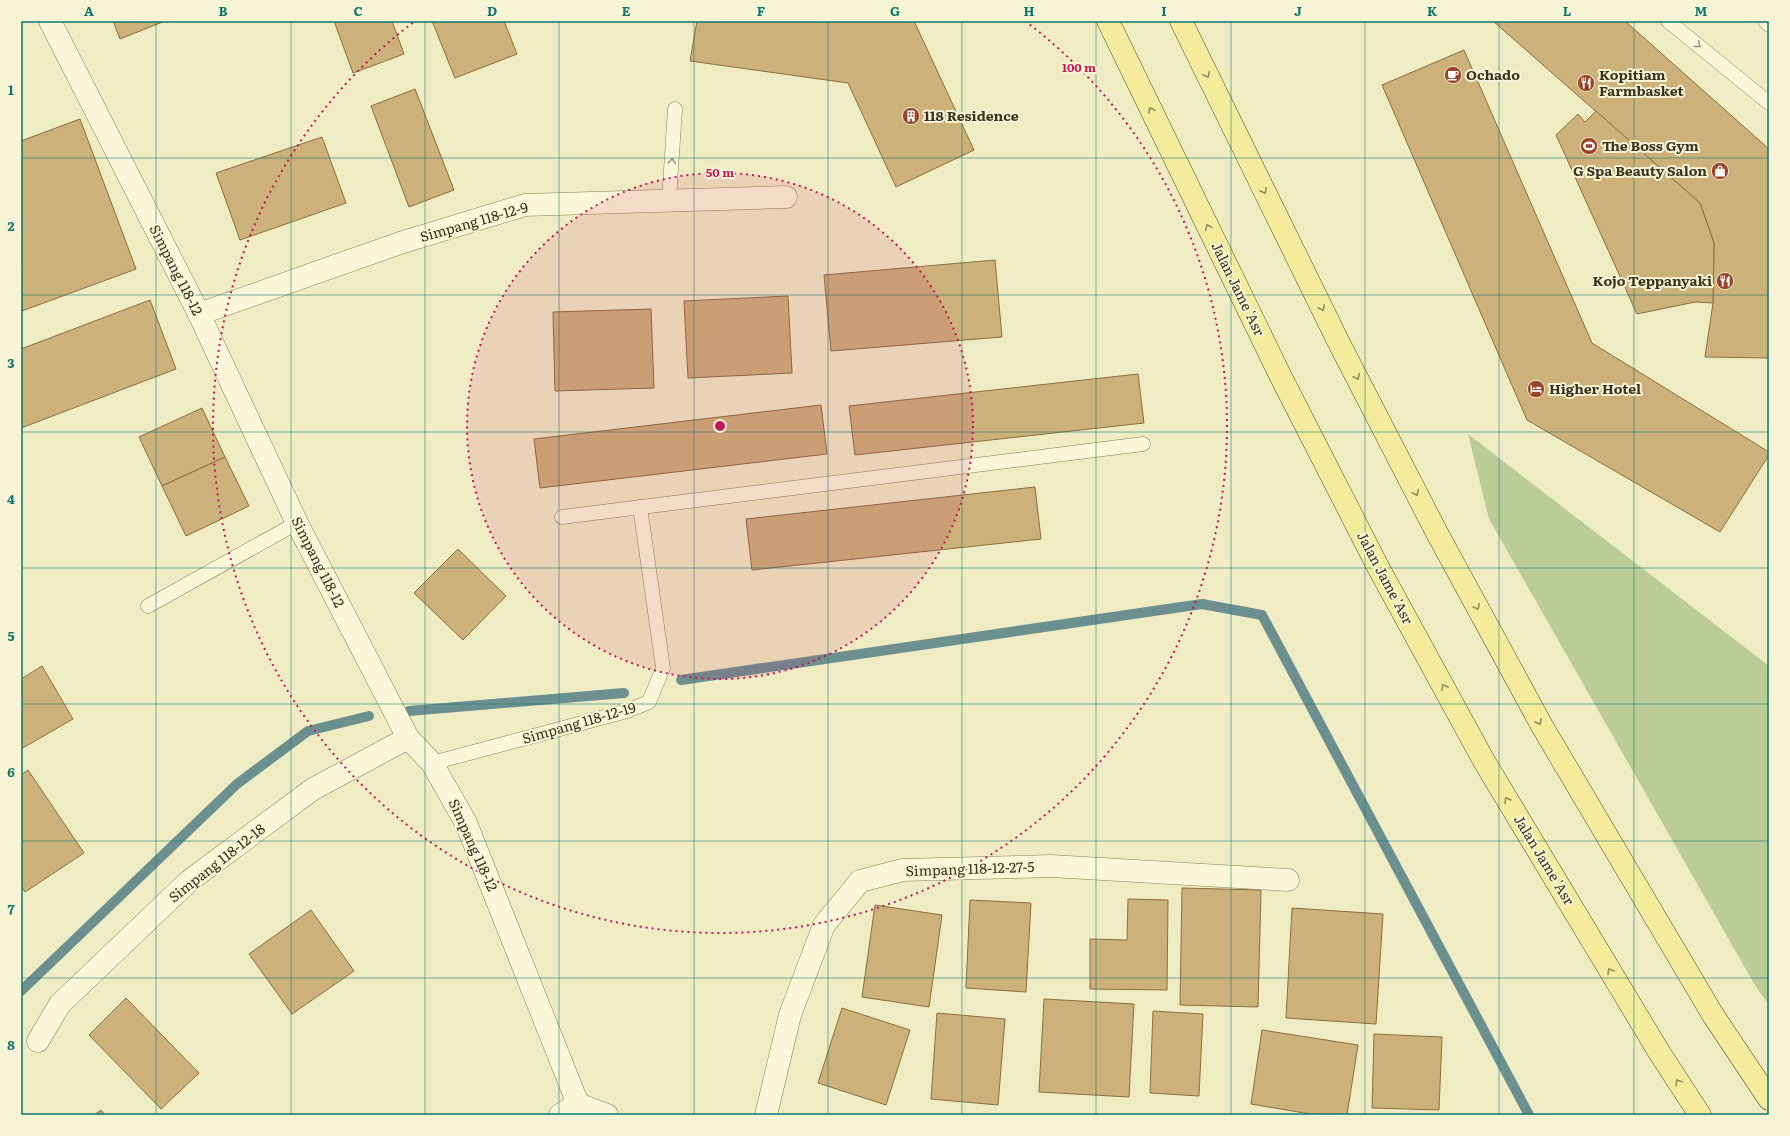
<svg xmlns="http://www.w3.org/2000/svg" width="1790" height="1136" viewBox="0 0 1790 1136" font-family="Literata,serif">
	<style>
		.green { fill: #bacd98 }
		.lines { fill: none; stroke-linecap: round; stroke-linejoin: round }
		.stream { stroke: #6c9090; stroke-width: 10 }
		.building { fill: #cdb17a; stroke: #896f40 }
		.service-casing { stroke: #897f5a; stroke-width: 15 }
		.minor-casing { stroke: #897f5a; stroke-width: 23 }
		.primary-casing { stroke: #574b2e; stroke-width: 23 }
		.service { stroke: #f9f7d7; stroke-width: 14 }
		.minor { stroke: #f9f7d7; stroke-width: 22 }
		.primary { stroke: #f2ec9c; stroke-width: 22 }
		.oneway { stroke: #99947a }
		.oneway2 { stroke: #968f5d }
		.grid { fill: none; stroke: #0f766e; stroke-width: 1; stroke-opacity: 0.55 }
		.ring { fill: none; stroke: #c2185b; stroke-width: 2; stroke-dasharray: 2 4 }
		.labels { text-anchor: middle; stroke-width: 4; stroke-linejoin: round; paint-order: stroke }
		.poi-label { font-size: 14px; font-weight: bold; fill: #39321e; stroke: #f6f4d4; text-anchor: start }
		.street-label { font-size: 14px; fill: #39321e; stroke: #f6f4d4 }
		.centre { fill: #c2185b; stroke: #f6f4d4; stroke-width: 2 }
		.ring-label { font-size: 12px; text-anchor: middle; font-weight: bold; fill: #c2185b; stroke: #f6f4d4; stroke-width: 4; stroke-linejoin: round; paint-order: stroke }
		.neatline { fill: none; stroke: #0f766e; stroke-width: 1.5 }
		.grid-label { font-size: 13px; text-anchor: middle; font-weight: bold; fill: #0f766e }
	</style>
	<rect width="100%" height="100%" fill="#efecc4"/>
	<path class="green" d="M 1468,434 L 1769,666 L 1769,1005 L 1756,987 L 1489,519 Z"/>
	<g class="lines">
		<g class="stream">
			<path d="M 681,680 L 1202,604 L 1262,615 L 1529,1115"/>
			<path d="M 409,711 L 624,693"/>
			<path d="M 21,991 L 237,784 L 308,731 L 369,716"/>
		</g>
	</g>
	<g class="building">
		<path d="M 113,21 L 165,21 L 120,39 Z"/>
		<path d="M 334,21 L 392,21 L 404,54 L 353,73 Z"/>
		<path d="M 432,21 L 504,21 L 517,54 L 455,78 Z"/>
		<path d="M 697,21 L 914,21 L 974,150 L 896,187 L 848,83 L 690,61 Z"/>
		<path d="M 1493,21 L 1625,21 L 1769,149 L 1769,358 L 1705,357 L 1713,303 L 1714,243 L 1700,203 Z"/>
		<path d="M 1464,50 L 1592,343 L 1769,452 L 1769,455 L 1720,532 L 1527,420 L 1382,85 Z"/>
		<path d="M 415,89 L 454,190 L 409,207 L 371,106 Z"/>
		<path d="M 1596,111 L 1700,203 L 1714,243 L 1713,303 L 1695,302 L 1637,314 L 1556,135 L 1578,114 L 1585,122 Z"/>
		<path d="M 80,119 L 136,269 L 22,311 L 21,141 Z"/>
		<path d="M 322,137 L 346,203 L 240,240 L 216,173 Z"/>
		<path d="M 995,260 L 1002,337 L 831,351 L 824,275 Z"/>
		<path d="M 788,296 L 792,373 L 688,378 L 684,301 Z"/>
		<path d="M 150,300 L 176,369 L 21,428 L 21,349 Z"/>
		<path d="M 651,309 L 654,388 L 555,391 L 553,312 Z"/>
		<path d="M 1138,374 L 1144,423 L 855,455 L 849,406 Z"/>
		<path d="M 821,405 L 827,454 L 540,488 L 534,439 Z"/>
		<path d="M 202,408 L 225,457 L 162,486 L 139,437 Z"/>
		<path d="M 225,457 L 249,506 L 186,536 L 162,486 Z"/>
		<path d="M 1035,487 L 1041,539 L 752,570 L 746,519 Z"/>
		<path d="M 458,549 L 506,596 L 463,640 L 414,593 Z"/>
		<path d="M 42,666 L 73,719 L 21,749 L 21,679 Z"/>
		<path d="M 28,770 L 84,853 L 25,892 L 21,886 L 21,775 Z"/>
		<path d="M 1182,888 L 1261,890 L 1258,1007 L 1180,1005 Z"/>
		<path d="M 1128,899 L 1168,900 L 1167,990 L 1090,989 L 1090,939 L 1127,940 Z"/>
		<path d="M 970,900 L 1031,903 L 1026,992 L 966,988 Z"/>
		<path d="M 875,905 L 942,915 L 929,1007 L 862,997 Z"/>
		<path d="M 1292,908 L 1383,914 L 1376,1024 L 1286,1018 Z"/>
		<path d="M 311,910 L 354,971 L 292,1014 L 249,954 Z"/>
		<path d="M 126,998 L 199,1073 L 161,1109 L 89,1035 Z"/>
		<path d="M 1044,999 L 1134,1004 L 1129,1097 L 1039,1092 Z"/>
		<path d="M 842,1008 L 910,1030 L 886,1105 L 818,1083 Z"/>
		<path d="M 1153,1011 L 1203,1014 L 1199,1096 L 1150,1093 Z"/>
		<path d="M 937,1013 L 1005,1019 L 998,1105 L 931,1099 Z"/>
		<path d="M 1262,1030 L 1358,1045 L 1347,1115 L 1316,1115 L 1251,1104 Z"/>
		<path d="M 1374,1034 L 1442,1037 L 1439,1110 L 1372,1108 Z"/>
		<path d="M 101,1110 L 105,1115 L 94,1115 Z"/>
	</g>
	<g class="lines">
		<defs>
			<g id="service">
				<path d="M 1668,21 L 1769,103"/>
				<path d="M 1765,21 L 1769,25"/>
				<path d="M 669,200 L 675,109"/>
				<path d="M 562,517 L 1143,444"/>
				<path d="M 148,606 L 297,523"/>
				<path d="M 432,763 L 627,711 L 649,702 L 663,668 L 640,507"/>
			</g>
			<g id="minor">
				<path d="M 50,21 L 199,314 L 297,523 L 408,738 L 432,763 L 466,823 L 578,1104"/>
				<path d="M 199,314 L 400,243 L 525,205 L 786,197"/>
				<path d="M 38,1041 L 60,1004 L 189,881 L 313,789 L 408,738"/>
				<path d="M 578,1104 L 607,1115"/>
				<path d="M 560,1115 L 578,1104"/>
				<path d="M 766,1115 L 790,1015 L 824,925 L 860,881 L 903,870 L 1051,866 L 1288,880"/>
			</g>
			<g id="primary">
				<path d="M 1108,21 L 1280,375 L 1378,567 L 1484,761 L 1659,1052 L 1700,1115"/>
				<path d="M 1181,21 L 1339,343 L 1437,533 L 1542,726 L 1713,1015 L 1769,1099"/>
			</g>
		</defs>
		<use href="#service" class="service-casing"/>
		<use href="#minor" class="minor-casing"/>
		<use href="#primary" class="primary-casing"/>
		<use href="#service" class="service"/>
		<use href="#minor" class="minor"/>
		<use href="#primary" class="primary"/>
	</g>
	<defs><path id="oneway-chevron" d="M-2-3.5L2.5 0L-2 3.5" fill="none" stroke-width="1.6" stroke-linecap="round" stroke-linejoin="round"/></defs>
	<g class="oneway">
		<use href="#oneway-chevron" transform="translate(1698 45) rotate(39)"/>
		<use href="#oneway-chevron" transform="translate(672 161) rotate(-86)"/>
	</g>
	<g class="oneway2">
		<use href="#oneway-chevron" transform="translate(1207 75) rotate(64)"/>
		<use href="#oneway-chevron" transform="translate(1151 110) rotate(-116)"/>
		<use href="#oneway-chevron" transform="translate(1264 191) rotate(64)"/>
		<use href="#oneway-chevron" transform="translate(1208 227) rotate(-116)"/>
		<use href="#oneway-chevron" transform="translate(1322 308) rotate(64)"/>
		<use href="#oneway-chevron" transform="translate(1357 377) rotate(63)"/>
		<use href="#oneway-chevron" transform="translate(1416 493) rotate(63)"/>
		<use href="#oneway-chevron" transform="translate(1477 607) rotate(62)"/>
		<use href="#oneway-chevron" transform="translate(1444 687) rotate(-119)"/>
		<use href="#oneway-chevron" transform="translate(1539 722) rotate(61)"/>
		<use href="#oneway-chevron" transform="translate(1507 800) rotate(-121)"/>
		<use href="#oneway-chevron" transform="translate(1610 971) rotate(-121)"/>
		<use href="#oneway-chevron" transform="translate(1678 1082) rotate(-123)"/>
	</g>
	<path class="grid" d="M 156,21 L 156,1115M 291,21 L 291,1115M 425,21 L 425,1115M 559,21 L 559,1115M 694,21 L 694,1115M 828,21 L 828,1115M 962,21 L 962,1115M 1096,21 L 1096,1115M 1231,21 L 1231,1115M 1365,21 L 1365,1115M 1499,21 L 1499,1115M 1634,21 L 1634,1115M 21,158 L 1769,158M 21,295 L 1769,295M 21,432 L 1769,432M 21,568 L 1769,568M 21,704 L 1769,704M 21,841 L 1769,841M 21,978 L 1769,978"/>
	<circle cx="720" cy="426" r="253" fill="#c2185b" fill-opacity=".12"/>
	<g class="ring">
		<circle cx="720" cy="426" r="253"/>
		<path d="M1025 21A507 507 0 1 1 415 21"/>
	</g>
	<defs>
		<symbol id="cafe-disc" viewBox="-11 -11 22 22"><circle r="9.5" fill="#99442a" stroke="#f6f4d4"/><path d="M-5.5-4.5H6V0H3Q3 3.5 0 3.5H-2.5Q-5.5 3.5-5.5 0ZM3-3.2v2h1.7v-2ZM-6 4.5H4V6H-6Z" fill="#fff"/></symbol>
		<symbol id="restaurant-disc" viewBox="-11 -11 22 22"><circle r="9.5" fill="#99442a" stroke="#f6f4d4"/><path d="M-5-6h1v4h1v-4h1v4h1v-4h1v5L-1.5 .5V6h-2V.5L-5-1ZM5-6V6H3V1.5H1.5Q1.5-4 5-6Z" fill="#fff"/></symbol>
		<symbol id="building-disc" viewBox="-11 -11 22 22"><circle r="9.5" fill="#99442a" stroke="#f6f4d4"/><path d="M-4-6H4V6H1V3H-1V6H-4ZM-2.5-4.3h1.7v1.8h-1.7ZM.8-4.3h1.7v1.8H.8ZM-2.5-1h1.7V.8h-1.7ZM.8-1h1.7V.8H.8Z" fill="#fff"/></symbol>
		<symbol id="stadium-disc" viewBox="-11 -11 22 22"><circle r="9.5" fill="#99442a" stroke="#f6f4d4"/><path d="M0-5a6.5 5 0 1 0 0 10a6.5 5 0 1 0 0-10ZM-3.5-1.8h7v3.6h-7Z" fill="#fff"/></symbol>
		<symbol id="shop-disc" viewBox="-11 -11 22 22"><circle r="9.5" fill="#99442a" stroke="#f6f4d4"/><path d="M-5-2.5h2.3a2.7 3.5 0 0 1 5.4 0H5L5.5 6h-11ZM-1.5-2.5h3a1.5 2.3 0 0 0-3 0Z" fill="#fff"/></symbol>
		<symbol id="hotel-disc" viewBox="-11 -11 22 22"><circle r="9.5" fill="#99442a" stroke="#f6f4d4"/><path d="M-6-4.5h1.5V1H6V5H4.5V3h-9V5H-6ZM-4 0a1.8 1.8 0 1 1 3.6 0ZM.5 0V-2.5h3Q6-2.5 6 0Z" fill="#fff"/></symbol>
	</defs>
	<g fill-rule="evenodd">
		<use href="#cafe-disc" x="1443" y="65" width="20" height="20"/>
		<use href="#restaurant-disc" x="1576" y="73" width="20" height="20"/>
		<use href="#building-disc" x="901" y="106" width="20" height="20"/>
		<use href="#stadium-disc" x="1579" y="136" width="20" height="20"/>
		<use href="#shop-disc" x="1710" y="161" width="20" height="20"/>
		<use href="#restaurant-disc" x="1715" y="271" width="20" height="20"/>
		<use href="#hotel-disc" x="1526" y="379" width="20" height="20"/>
	</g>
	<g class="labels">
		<g class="poi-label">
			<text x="1466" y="80">Ochado</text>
			<text x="1599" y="80">Kopitiam<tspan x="1599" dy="16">Farmbasket</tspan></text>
			<text x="924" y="121">118 Residence</text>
			<text x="1602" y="151">The Boss Gym</text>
			<text x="1707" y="176" text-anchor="end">G Spa Beauty Salon</text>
			<text x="1712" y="286" text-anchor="end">Kojo Teppanyaki</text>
			<text x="1549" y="394">Higher Hotel</text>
		</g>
		<g class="street-label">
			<text transform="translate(474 222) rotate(-16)" y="5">Simpang 118-12-9</text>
			<text transform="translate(176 270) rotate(63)" y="5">Simpang 118-12</text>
			<text transform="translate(1238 289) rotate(64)" y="5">Jalan Jame 'Asr</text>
			<text transform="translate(318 562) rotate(63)" y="5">Simpang 118-12</text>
			<text transform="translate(1385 578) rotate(62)" y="5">Jalan Jame 'Asr</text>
			<text transform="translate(579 723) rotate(-16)" y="5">Simpang 118-12-19</text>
			<text transform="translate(473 845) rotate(66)" y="5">Simpang 118-12</text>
			<text transform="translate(1544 860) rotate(59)" y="5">Jalan Jame 'Asr</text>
			<text transform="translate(217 863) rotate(-38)" y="5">Simpang 118-12-18</text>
			<text transform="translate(970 869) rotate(-2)" y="5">Simpang 118-12-27-5</text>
		</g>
	</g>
	<circle cx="720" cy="426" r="6" class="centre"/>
	<g class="ring-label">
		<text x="1079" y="72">100 m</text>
		<text x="720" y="177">50 m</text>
	</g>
	<rect width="1790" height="1136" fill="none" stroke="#f6f4d4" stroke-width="44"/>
	<rect x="22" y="22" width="1746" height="1092" class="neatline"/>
	<g class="grid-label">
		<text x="89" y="16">A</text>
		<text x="223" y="16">B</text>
		<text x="358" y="16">C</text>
		<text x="492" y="16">D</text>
		<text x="626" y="16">E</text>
		<text x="761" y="16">F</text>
		<text x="895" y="16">G</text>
		<text x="1029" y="16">H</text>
		<text x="1164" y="16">I</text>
		<text x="1298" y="16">J</text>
		<text x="1432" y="16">K</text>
		<text x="1567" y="16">L</text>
		<text x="1701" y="16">M</text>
		<text x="11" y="95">1</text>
		<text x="11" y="231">2</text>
		<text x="11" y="368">3</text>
		<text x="11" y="504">4</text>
		<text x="11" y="641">5</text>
		<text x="11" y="777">6</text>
		<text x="11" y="914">7</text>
		<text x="11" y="1050">8</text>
	</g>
</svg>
